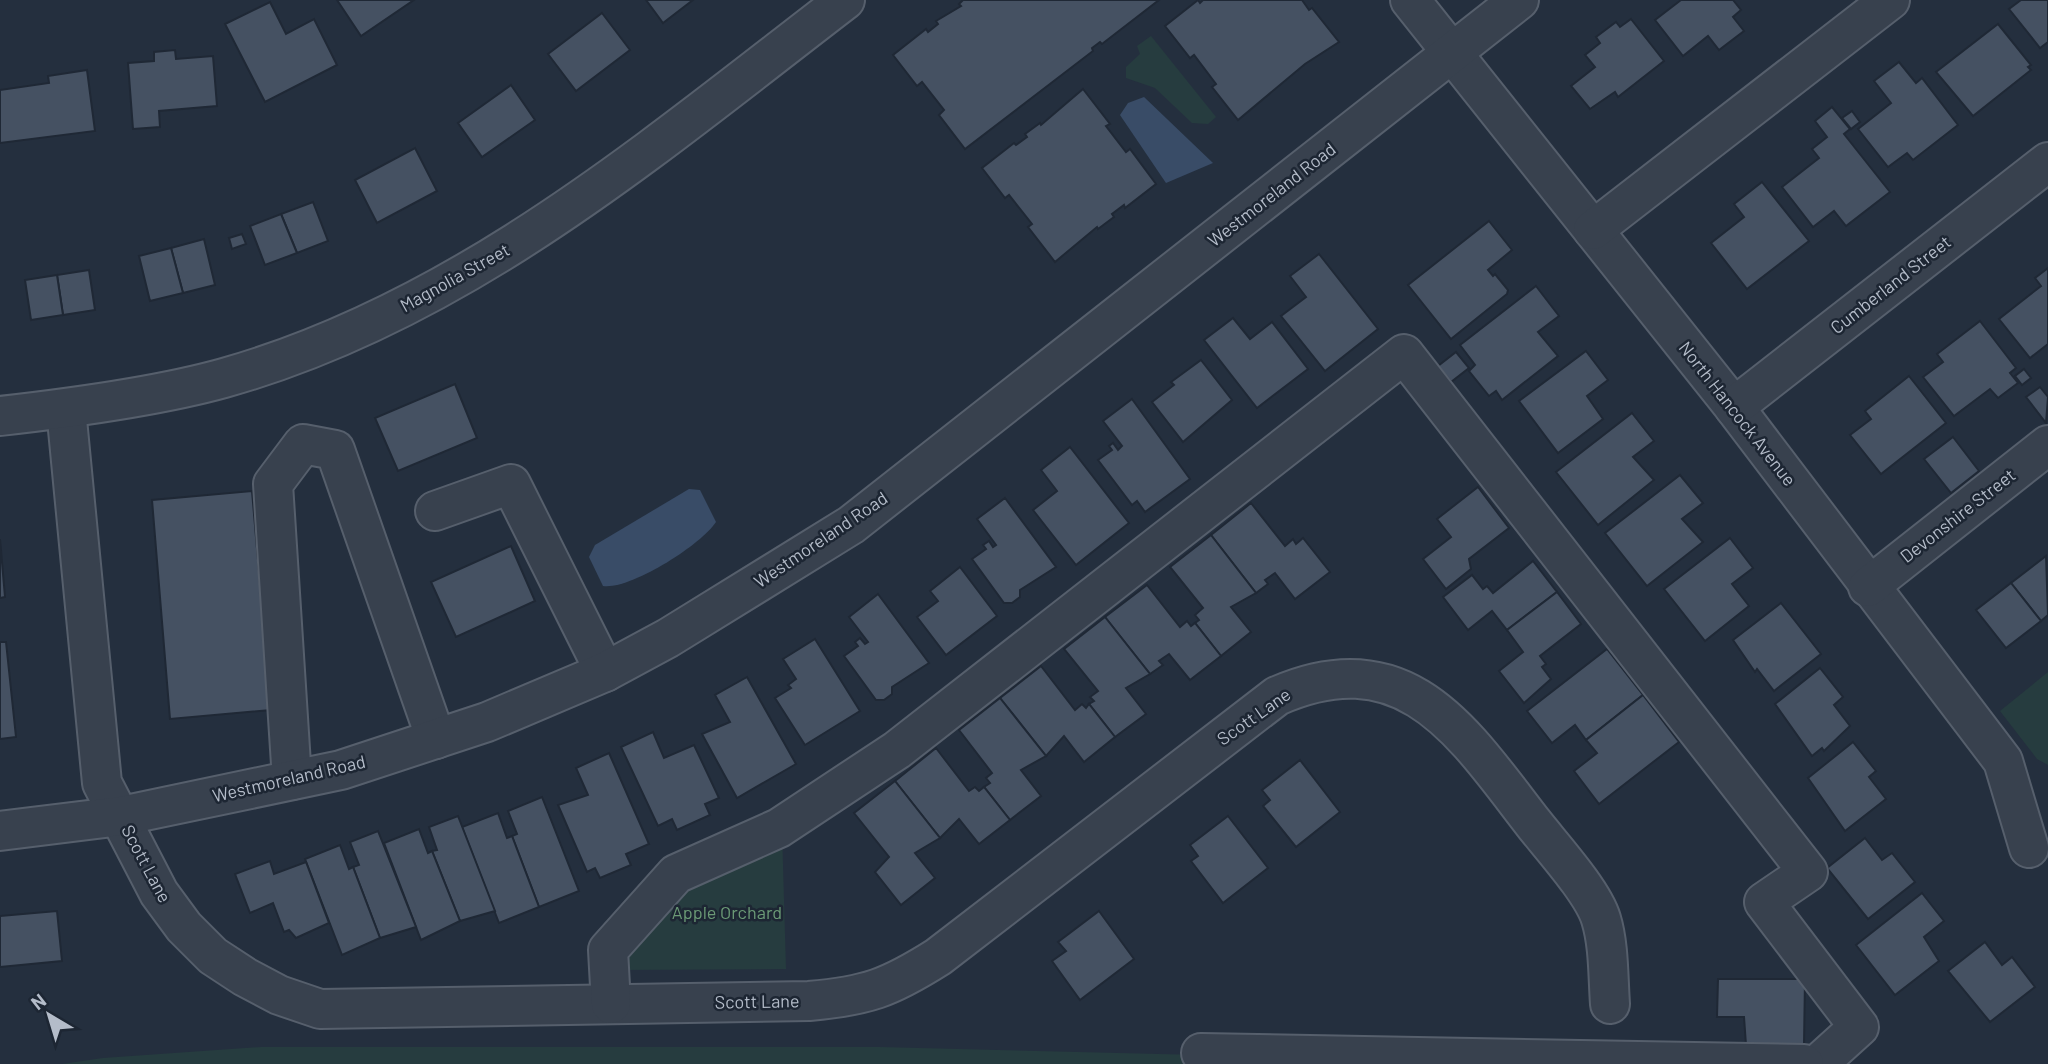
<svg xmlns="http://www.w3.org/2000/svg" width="2048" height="1064" viewBox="0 0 2048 1064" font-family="Barlow,sans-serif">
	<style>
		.green { fill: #263c3f }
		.water { fill: #394c67 }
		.building { fill: #455162; stroke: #1f2835; stroke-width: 2 }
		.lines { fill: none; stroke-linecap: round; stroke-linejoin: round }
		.minor-casing { stroke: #565f6c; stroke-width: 42 }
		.minor { stroke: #38414e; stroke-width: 38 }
		.labels { text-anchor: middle; stroke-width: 5; stroke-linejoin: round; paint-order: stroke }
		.street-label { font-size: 18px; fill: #b4bcc9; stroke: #1d2633 }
		.park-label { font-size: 18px; fill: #6b9a76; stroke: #1d2633 }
	</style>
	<rect width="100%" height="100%" fill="#242f3e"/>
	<g class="green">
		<path d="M 1151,36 L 1216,117 L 1208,124 L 1192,123 L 1155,88 L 1126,78 L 1126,67 L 1140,54 L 1137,46 Z"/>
		<path d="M 2048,672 L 2048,765 L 2037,759 L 2000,711 Z"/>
		<path d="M 782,830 L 786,969 L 612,970 L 678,876 Z"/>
		<path d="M 261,1047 L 880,1047 L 1555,1064 L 62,1064 L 103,1058 Z"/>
	</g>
	<g class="water">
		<path d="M 1144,97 L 1213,163 L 1166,183 L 1120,115 L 1128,103 Z"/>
		<path d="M 689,489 L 700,490 L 716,522 C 701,545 630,590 603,586 L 589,557 L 595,545 Z"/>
	</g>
	<g class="building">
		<path d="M 337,0 L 414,0 L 361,36 Z"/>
		<path d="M 646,0 L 693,0 L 663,23 Z"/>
		<path d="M 963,0 L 1159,0 L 1102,44 L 1100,42 L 1092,48 L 1093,51 L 965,149 L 939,115 L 944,110 L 922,82 L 917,86 L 893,55 L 926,29 L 928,32 L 938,24 L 936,21 L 961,6 L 959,4 Z"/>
		<path d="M 1198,0 L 1200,3 L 1203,0 L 1302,0 L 1309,10 L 1312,8 L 1339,42 L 1305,64 L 1238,120 L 1212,87 L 1216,84 L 1194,55 L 1190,58 L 1165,26 Z"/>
		<path d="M 1681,0 L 1733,0 L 1741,10 L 1733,17 L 1744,31 L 1719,50 L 1708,36 L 1683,56 L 1655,20 Z"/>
		<path d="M 2021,0 L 2048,0 L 2048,42 L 2040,48 L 2009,9 Z"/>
		<path d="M 270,2 L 286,34 L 314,19 L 337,65 L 265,102 L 225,24 Z"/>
		<path d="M 602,13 L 630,50 L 576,91 L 548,54 Z"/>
		<path d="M 1631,19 L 1664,61 L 1618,97 L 1615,92 L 1590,109 L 1571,86 L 1595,67 L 1585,55 L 1600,43 L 1596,37 L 1616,22 L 1620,27 Z"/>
		<path d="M 1998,24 L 2031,65 L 2028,67 L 2031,70 L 1973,116 L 1936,72 Z"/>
		<path d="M 175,50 L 176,59 L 213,56 L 217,106 L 159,111 L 160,127 L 133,129 L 128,63 L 154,61 L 154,52 Z"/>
		<path d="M 1899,62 L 1916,83 L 1922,78 L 1958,125 L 1913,160 L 1907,153 L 1888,167 L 1858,129 L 1891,103 L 1874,81 Z"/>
		<path d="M 87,70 L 95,131 L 0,143 L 0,90 L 49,83 L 48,76 Z"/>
		<path d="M 511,85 L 535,120 L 482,157 L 458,123 Z"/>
		<path d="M 1083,89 L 1110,124 L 1106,126 L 1126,152 L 1130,149 L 1156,184 L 1125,208 L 1124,205 L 1112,214 L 1114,217 L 1098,229 L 1097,227 L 1055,262 L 1028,227 L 1032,224 L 1009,195 L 1005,198 L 982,168 L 1014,143 L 1016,145 L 1027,137 L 1025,134 L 1040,123 L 1041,125 Z"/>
		<path d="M 1832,107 L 1850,129 L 1844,134 L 1890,192 L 1846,226 L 1834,211 L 1813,227 L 1782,187 L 1819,158 L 1812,149 L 1827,137 L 1815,121 Z"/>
		<path d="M 1852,111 L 1860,122 L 1851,129 L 1842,118 Z"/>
		<path d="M 415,148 L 437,191 L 377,223 L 355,180 Z"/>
		<path d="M 1762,182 L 1809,241 L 1747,289 L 1711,243 L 1744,217 L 1734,204 Z"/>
		<path d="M 313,202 L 328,241 L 297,253 L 281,214 Z"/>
		<path d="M 281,214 L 297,253 L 265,265 L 250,226 Z"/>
		<path d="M 1489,221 L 1512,250 L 1488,270 L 1493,276 L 1495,274 L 1508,290 L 1507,294 L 1451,339 L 1408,285 Z"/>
		<path d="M 242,234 L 246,244 L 232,249 L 229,238 Z"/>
		<path d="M 204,239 L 215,285 L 183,293 L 171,248 Z"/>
		<path d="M 171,248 L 183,293 L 150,301 L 139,256 Z"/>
		<path d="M 1319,254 L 1378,329 L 1325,371 L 1281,316 L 1306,297 L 1290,276 Z"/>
		<path d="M 2048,268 L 2048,344 L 2030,358 L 1999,319 L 2041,286 L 2035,278 Z"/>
		<path d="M 89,270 L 95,310 L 63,315 L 57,275 Z"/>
		<path d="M 57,275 L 63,315 L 31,320 L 25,280 Z"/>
		<path d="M 1536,286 L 1559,316 L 1538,332 L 1558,356 L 1502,400 L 1496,391 L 1489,396 L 1469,371 L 1475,365 L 1460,345 Z"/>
		<path d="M 1233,318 L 1250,339 L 1272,322 L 1308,369 L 1257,408 L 1204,340 Z"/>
		<path d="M 1980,321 L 2016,368 L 2010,373 L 2018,383 L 1998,398 L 1990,389 L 1954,416 L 1923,377 L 1943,362 L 1937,354 Z"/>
		<path d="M 1586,351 L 1608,380 L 1587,396 L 1603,419 L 1558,453 L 1519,401 Z"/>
		<path d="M 1456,352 L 1469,368 L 1451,382 L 1438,366 Z"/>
		<path d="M 1201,360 L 1232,400 L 1183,442 L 1152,402 L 1174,385 L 1171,382 Z"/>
		<path d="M 2024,369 L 2031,378 L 2022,385 L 2015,376 Z"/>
		<path d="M 1909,376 L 1946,423 L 1881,474 L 1850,435 L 1871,419 L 1865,411 Z"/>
		<path d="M 455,384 L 477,438 L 398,471 L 375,418 Z"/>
		<path d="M 2040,387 L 2048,397 L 2046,423 L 2026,397 Z"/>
		<path d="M 1132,399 L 1190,479 L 1145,512 L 1137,501 L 1132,505 L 1098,460 L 1112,450 L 1109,446 L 1113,443 L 1118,450 L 1122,446 L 1103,421 Z"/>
		<path d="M 1632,413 L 1654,441 L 1633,457 L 1654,480 L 1598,525 L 1556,472 Z"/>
		<path d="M 1953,437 L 1979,471 L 1951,493 L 1924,459 Z"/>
		<path d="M 1070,447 L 1129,523 L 1076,565 L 1033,510 L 1057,491 L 1041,470 Z"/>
		<path d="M 1680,475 L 1703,503 L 1682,519 L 1703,542 L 1647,586 L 1605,533 Z"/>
		<path d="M 1478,487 L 1509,528 L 1469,559 L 1471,569 L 1446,589 L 1423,559 L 1451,537 L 1437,519 Z"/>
		<path d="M 252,491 L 271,710 L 170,719 L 152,500 Z"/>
		<path d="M 1005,498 L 1056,567 L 1020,590 L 1020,597 L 1012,603 L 1004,603 L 972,559 L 986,549 L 983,545 L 989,541 L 993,547 L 996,545 L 977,519 Z"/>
		<path d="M 1251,503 L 1285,546 L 1293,539 L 1296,544 L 1303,538 L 1330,572 L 1295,599 L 1275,573 L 1265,580 L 1268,584 L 1256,593 L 1211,535 Z"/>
		<path d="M 1211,535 L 1256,593 L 1231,607 L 1251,632 L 1221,656 L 1195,623 L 1199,620 L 1195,615 L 1203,608 L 1170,567 Z"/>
		<path d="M 1730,538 L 1753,568 L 1732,584 L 1749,606 L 1705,641 L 1664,589 Z"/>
		<path d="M 0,539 L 5,597 L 0,598 Z"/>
		<path d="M 511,546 L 535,601 L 456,637 L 431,582 Z"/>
		<path d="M 2046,556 L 2048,615 L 2041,621 L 2011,583 Z"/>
		<path d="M 1533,561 L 1557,592 L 1507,630 L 1492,611 L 1468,630 L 1443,597 L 1472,575 L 1483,589 L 1487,586 L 1493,593 Z"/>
		<path d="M 960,567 L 997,616 L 946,655 L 917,617 L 938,601 L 930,591 Z"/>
		<path d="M 2011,583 L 2041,621 L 2006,648 L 1976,610 Z"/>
		<path d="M 1147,585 L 1180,627 L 1187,621 L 1191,626 L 1195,623 L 1221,656 L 1190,680 L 1169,654 L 1159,661 L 1163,665 L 1150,674 L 1105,617 Z"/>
		<path d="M 1557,592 L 1581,624 L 1540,656 L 1546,664 L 1542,667 L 1551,679 L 1524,703 L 1499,671 L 1523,652 L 1507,630 Z"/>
		<path d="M 878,594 L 929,663 L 892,687 L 892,694 L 884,700 L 876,700 L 844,656 L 858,646 L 855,642 L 860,638 L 865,644 L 868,642 L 849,617 Z"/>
		<path d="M 1781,603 L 1821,654 L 1774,691 L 1757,669 L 1755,672 L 1733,640 Z"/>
		<path d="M 1105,617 L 1150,674 L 1126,688 L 1146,714 L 1115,737 L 1089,704 L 1094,701 L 1090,697 L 1098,691 L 1064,649 Z"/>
		<path d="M 815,639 L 860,711 L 805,745 L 775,698 L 791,688 L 788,685 L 796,679 L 783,659 Z"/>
		<path d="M 0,642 L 6,642 L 16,737 L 0,739 Z"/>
		<path d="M 1607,649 L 1643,695 L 1586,740 L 1575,725 L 1552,743 L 1527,711 Z"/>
		<path d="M 1041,666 L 1075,710 L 1082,704 L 1086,708 L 1089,704 L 1115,737 L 1084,762 L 1064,736 L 1046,756 L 1000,698 Z"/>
		<path d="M 1820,668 L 1843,697 L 1834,705 L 1850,726 L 1824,751 L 1822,748 L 1812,756 L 1775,704 Z"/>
		<path d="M 747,677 L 796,764 L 737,798 L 702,734 L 730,722 L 715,695 Z"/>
		<path d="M 1643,695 L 1679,742 L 1599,804 L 1574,771 L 1597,753 L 1586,740 Z"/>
		<path d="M 1000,698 L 1046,756 L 1021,770 L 1041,796 L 1010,820 L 984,787 L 990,783 L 986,778 L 992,773 L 959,730 Z"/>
		<path d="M 653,732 L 664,758 L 694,745 L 719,798 L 705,804 L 710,815 L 677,830 L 672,819 L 658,826 L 621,747 Z"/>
		<path d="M 1853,742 L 1876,771 L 1869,777 L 1886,799 L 1845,831 L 1808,778 Z"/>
		<path d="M 936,748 L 969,791 L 975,787 L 979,791 L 984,787 L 1010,820 L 979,844 L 959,819 L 940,838 L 895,781 Z"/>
		<path d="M 609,753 L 649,844 L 626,854 L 631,865 L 600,878 L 595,868 L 587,872 L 558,805 L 588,795 L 576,768 Z"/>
		<path d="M 1300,760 L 1340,812 L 1296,847 L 1263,806 L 1270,800 L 1262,790 Z"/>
		<path d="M 895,781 L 940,838 L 915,853 L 935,878 L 901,905 L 875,872 L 889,857 L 854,813 Z"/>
		<path d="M 542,797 L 579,891 L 539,907 L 512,836 L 517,834 L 508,811 Z"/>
		<path d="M 498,813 L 507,838 L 512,836 L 539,907 L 499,923 L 462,827 Z"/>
		<path d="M 458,816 L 495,911 L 460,921 L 432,851 L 437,850 L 429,827 Z"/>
		<path d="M 1228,816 L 1268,868 L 1223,903 L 1191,861 L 1198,856 L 1190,845 Z"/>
		<path d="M 419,829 L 428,853 L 432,851 L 460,921 L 421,940 L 384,843 Z"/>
		<path d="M 378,831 L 416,927 L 380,938 L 353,867 L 359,865 L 350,842 Z"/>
		<path d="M 1865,838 L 1882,860 L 1892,853 L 1915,882 L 1868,919 L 1827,868 Z"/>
		<path d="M 340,845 L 349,869 L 353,867 L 380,938 L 342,955 L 305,859 Z"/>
		<path d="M 270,861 L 274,874 L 306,862 L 329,923 L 296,938 L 289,930 L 284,932 L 273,903 L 250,913 L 235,874 Z"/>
		<path d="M 1922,893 L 1944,921 L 1924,937 L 1939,961 L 1895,995 L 1856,945 Z"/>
		<path d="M 57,911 L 62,961 L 0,967 L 0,916 Z"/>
		<path d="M 1099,911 L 1134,959 L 1080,1000 L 1052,961 L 1066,951 L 1058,942 Z"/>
		<path d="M 1985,942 L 2002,965 L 2012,957 L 2035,987 L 1990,1022 L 1948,971 Z"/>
		<path d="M 1718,979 L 1805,979 L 1804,1045 L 1746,1045 L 1744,1017 L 1717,1017 Z"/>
	</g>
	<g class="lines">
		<defs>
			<g id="minor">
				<path d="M 1410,0 L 1734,407 L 2003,761 L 2029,848"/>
				<path d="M 1593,230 L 1890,0"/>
				<path d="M 1734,407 L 2048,162"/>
				<path d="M 66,409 L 102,783 L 159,893 L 184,927 L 213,956 L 245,977 L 279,995 L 320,1009 L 809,1001 C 867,996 889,988 938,957 L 1277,696 C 1407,639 1464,734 1534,824 C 1552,847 1593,892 1601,919 C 1609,945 1608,976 1610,1004"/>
				<path d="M 0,416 C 71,408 156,397 224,378 C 462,311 653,147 845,0"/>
				<path d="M 435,511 L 511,484 L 605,672"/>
				<path d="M 1868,587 L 2048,445"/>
				<path d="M 292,780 L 273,484 L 303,444 L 335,450 L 436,739"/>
				<path d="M 0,831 L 121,816 L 341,770 L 487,722 L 605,672 L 668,638 L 851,525 L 1519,0"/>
				<path d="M 611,1004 L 608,950 L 676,874 L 779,828 L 897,750 L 1404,354 L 1808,872 L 1764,902 L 1859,1027 L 1818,1064"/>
				<path d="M 1201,1053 L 1804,1064"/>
			</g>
		</defs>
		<use href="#minor" class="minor-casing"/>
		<use href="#minor" class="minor"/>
	</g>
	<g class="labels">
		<g class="street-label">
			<text transform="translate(1272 195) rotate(-38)" y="6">Westmoreland Road</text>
			<text transform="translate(455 278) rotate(-29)" y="6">Magnolia Street</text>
			<text transform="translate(1891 285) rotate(-38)" y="6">Cumberland Street</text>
			<text transform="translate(1737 414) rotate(52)" y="6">North Hancock Avenue</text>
			<text transform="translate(1958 516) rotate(-38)" y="6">Devonshire Street</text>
			<text transform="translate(821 540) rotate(-34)" y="6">Westmoreland Road</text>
			<text transform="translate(1254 717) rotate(-35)" y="6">Scott Lane</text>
			<text transform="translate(289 779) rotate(-13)" y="6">Westmoreland Road</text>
			<text transform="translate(146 864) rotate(62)" y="6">Scott Lane</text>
			<text transform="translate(757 1002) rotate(-1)" y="6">Scott Lane</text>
		</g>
		<g class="park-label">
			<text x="727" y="919">Apple Orchard</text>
		</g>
	</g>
	<g transform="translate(49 1015) rotate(322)" stroke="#1d2633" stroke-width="5" paint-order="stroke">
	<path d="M0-5L12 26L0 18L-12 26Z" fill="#b4bcc9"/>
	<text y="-10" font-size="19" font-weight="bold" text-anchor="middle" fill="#b4bcc9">N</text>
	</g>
</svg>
